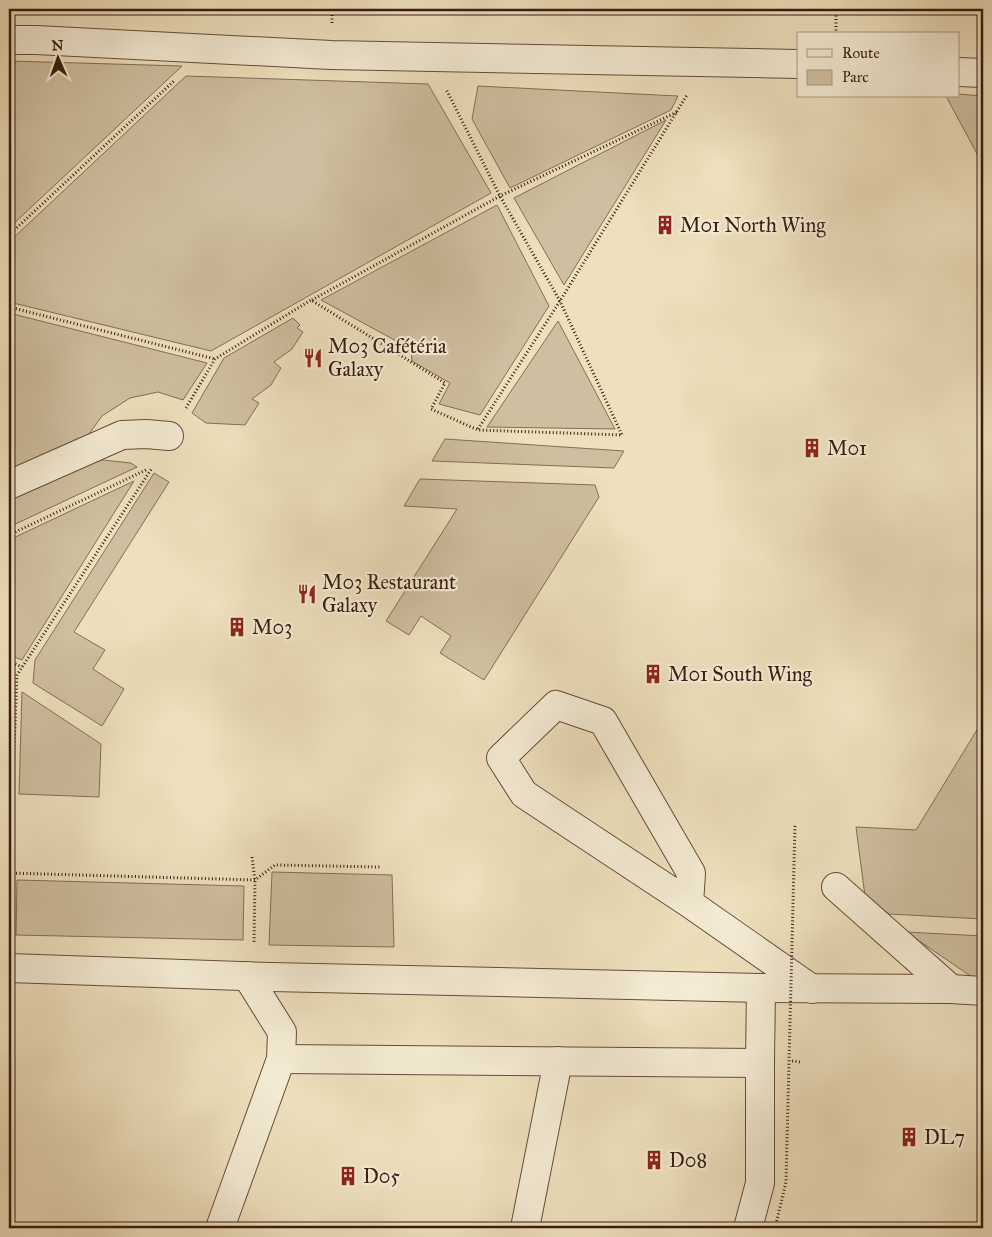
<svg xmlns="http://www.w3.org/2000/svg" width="992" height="1237" viewBox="0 0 992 1237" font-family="'IM FELL Great Primer',serif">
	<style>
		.green { fill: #cfbfa0; stroke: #846d58 }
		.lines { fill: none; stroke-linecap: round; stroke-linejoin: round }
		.minor-casing { stroke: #664c3b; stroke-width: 30 }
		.path { stroke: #381b10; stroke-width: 3; stroke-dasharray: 1 2.5; stroke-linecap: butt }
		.minor { stroke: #f4ebd4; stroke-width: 28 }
		.path-bridge { stroke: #381b10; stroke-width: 3; stroke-dasharray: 1 2.5; stroke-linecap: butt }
		.labels { text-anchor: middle; stroke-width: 4.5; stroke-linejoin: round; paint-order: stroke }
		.poi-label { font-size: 20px; fill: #381b10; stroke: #f4ebd4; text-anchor: start }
	</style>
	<rect width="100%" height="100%" fill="#eee0bd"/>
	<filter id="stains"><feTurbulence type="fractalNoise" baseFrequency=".004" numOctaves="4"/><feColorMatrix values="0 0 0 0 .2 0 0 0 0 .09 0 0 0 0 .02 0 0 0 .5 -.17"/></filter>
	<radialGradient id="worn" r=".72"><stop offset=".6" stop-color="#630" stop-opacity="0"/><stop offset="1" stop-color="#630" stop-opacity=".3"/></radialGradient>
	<g class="green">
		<path d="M 9,61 L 182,66 L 9,228 Z"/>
		<path d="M 186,76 L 428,84 L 491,193 L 211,351 L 9,302 L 9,242 Z"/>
		<path d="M 478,86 L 678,96 L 671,110 L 510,188 L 472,119 Z"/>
		<path d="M 958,94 L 983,96 L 983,165 L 946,96 L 958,96 Z"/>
		<path d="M 666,120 L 564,285 L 514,198 Z"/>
		<path d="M 497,205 L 549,306 L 480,415 L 439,404 L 450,383 L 412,361 L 411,349 L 321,300 Z"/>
		<path d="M 9,313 L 207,363 L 183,400 L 158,392 L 130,398 L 102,416 L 84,441 L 9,474 Z"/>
		<path d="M 293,318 L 300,325 L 297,328 L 303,332 L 292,349 L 274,362 L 281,368 L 271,385 L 252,399 L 259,403 L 245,425 L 206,423 L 192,413 L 224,358 Z"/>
		<path d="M 558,321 L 615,429 L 487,427 Z"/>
		<path d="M 445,439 L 624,451 L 614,468 L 432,461 Z"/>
		<path d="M 93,459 L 131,463 L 137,467 L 9,527 L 9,498 Z"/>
		<path d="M 154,473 L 169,482 L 74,632 L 105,650 L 93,669 L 124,689 L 102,726 L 33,683 L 35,660 Z"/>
		<path d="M 420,479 L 595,485 L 599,497 L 484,680 L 440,653 L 451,636 L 421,616 L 409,635 L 386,621 L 457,509 L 404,506 Z"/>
		<path d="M 134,481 L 22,660 L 9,655 L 9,540 Z"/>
		<path d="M 22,692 L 101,744 L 99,797 L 19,794 Z"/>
		<path d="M 983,720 L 983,919 L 889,914 L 865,896 L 856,827 L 916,830 Z"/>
		<path d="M 272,872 L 392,875 L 394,947 L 269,945 Z"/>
		<path d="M 17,880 L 244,886 L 243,940 L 16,935 Z"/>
		<path d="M 906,932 L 983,936 L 983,977 L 972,977 Z"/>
	</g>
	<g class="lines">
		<defs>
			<g id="minor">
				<path d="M 9,40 L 36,40 L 331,55 L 798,64"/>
				<path d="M 958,72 L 983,73"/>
				<path d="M 9,485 L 122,435 L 146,434 L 169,436"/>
				<path d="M 836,887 L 951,989"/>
				<path d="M 689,903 L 691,873 L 603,721 L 556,705 L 501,758 L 524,794 L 689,903 L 812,989"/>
				<path d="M 9,968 L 271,977 L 761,988 L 951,989 L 983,991"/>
				<path d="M 281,1059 L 760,1063 L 761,988"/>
				<path d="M 220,1228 L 281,1059 L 282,1032 L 247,976"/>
				<path d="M 525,1228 L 558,1061"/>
				<path d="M 748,1228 L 760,1183 L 760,1063"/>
			</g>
		</defs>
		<use href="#minor" class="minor-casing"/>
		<g class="path">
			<path d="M 332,23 L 332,9"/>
			<path d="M 836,34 L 836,11"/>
			<path d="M 9,235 L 175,80"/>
			<path d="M 312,300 L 500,196 L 677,112"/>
			<path d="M 9,307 L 215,359"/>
			<path d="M 186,408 L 215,359 L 311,300 L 445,383 L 431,409 L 478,430 L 622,435 L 560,301 L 500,196 L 446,89"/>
			<path d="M 478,429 L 560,301 L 687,95"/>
			<path d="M 9,535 L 148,469"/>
			<path d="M 9,661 L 22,667"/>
			<path d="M 252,857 L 255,880 L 254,944"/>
			<path d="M 9,873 L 255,880 L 275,865 L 381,867"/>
			<path d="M 9,875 L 17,675 L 152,468"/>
			<path d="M 792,1061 L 800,1062"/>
		</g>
		<use href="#minor" class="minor"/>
		<path class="path-bridge" d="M 775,1228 L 786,1182 L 795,824"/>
	</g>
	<defs>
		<symbol id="building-bare" viewBox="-9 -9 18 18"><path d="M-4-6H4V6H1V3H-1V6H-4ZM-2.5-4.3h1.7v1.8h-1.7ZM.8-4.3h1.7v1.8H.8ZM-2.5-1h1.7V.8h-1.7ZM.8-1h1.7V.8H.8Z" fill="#8f2418" stroke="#f4ebd4" stroke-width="2.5" paint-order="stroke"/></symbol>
		<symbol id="restaurant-bare" viewBox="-9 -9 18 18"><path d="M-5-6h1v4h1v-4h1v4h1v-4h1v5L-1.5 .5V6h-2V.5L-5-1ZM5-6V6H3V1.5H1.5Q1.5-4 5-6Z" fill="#8f2418" stroke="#f4ebd4" stroke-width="2.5" paint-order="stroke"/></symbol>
	</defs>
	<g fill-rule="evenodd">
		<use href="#building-bare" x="651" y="211" width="28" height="28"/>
		<use href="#restaurant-bare" x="299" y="344" width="28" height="28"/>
		<use href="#building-bare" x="798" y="434" width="28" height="28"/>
		<use href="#restaurant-bare" x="293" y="580" width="28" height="28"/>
		<use href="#building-bare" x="223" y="613" width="28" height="28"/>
		<use href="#building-bare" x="639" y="660" width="28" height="28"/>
		<use href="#building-bare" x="895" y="1123" width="28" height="28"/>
		<use href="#building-bare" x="640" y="1146" width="28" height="28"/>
		<use href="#building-bare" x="334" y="1162" width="28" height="28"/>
	</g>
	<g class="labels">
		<g class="poi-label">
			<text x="680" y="232">M01 North Wing</text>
			<text x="328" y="353">M03 Cafétéria<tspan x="328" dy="23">Galaxy</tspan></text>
			<text x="827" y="455">M01</text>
			<text x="322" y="589">M03 Restaurant<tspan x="322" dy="23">Galaxy</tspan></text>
			<text x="252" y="634">M03</text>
			<text x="668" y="681">M01 South Wing</text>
			<text x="924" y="1144">DL7</text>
			<text x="669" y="1167">D08</text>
			<text x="363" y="1183">D05</text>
		</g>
	</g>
	<rect width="992" height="1237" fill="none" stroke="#eee0bd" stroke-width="30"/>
	<rect x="10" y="10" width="972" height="1217" fill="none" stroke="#381b10" stroke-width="2.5"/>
	<rect x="15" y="15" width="962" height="1207" fill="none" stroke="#381b10"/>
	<rect x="797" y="32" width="162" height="65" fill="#f4ebd4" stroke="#a99886"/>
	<rect x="807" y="49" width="25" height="8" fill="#f4ebd4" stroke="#a99886"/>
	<text x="842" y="58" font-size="15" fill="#381b10">Route</text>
	<rect x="807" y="70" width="25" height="15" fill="#cfbfa0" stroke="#a99886"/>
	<text x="842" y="82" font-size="15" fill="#381b10">Parc</text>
	<g transform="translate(58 58) rotate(358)" stroke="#f4ebd4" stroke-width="4" paint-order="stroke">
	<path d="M0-4L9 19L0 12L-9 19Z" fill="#381b10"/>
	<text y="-8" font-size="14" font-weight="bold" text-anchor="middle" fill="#381b10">N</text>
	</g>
	<rect width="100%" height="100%" filter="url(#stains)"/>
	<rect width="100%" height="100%" fill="url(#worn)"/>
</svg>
